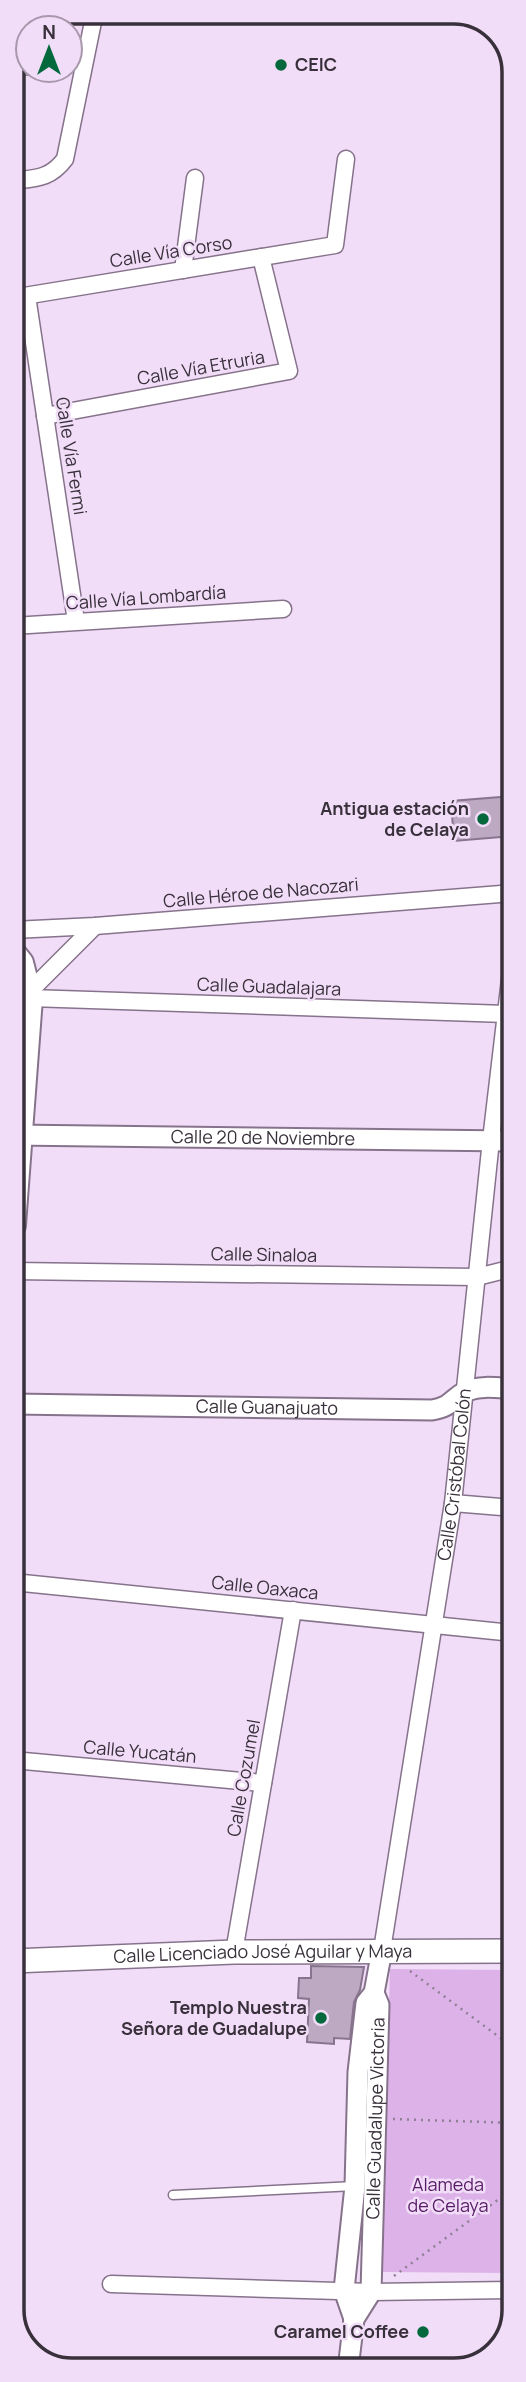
<svg xmlns="http://www.w3.org/2000/svg" width="526" height="2382" viewBox="0 0 526 2382" font-family="Manrope,sans-serif">
	<style>
		.green { fill: #dcb2e8 }
		.building { fill: #bea9c3; stroke: #87748d; stroke-width: 2 }
		.lines { fill: none; stroke-linecap: round; stroke-linejoin: round }
		.service-casing { stroke: #86738b; stroke-width: 11 }
		.minor-casing { stroke: #86738b; stroke-width: 19 }
		.tertiary-casing { stroke: #86738b; stroke-width: 23 }
		.secondary-casing { stroke: #86738b; stroke-width: 26 }
		.primary-casing { stroke: #86738b; stroke-width: 28 }
		.path { stroke: #8e8092; stroke-width: 2.5; stroke-dasharray: 2 5; stroke-linecap: butt }
		.service { stroke: #fff; stroke-width: 8 }
		.minor { stroke: #fff; stroke-width: 16 }
		.tertiary { stroke: #fff; stroke-width: 19 }
		.secondary { stroke: #fff; stroke-width: 23 }
		.primary { stroke: #fff; stroke-width: 24 }
		.poi-dot { fill: #04683d; stroke: #f2ddf8; stroke-width: 2.5 }
		.labels { text-anchor: middle; stroke-width: 5; stroke-linejoin: round; paint-order: stroke }
		.poi-label { font-size: 18px; font-weight: bold; fill: #38303a; stroke: #f2ddf8; text-anchor: end }
		.street-label { font-size: 18px; fill: #38303a; stroke: #f2ddf8 }
		.park-label { font-size: 18px; fill: #551b64; stroke: #f2ddf8 }
		.rim { fill: none; stroke: #38303a; stroke-width: 3.5 }
	</style>
	<rect width="100%" height="100%" fill="#f2ddf8"/>
	<path class="green" d="M 390,1969 L 514,1970 L 514,2273 L 382,2272 Z"/>
	<g class="building">
		<path d="M 513,796 L 513,836 L 454,841 L 451,801 Z"/>
		<path d="M 311,1966 L 364,1967 L 360,1990 L 354,2002 L 350,2039 L 334,2038 L 334,2044 L 307,2042 L 309,1999 L 298,1998 L 299,1978 L 311,1978 Z"/>
	</g>
	<g class="lines">
		<defs>
			<path id="service" d="M 173,2195 L 355,2186"/>
			<g id="minor">
				<path d="M 14,68 L 28,66"/>
				<path d="M 12,181 C 36,178 50,179 65,159 L 95,12"/>
				<path d="M 183,270 L 195,178"/>
				<path d="M 27,296 L 76,621"/>
				<path d="M 12,298 L 335,245 L 346,159"/>
				<path d="M 45,416 L 289,371 L 261,257"/>
				<path d="M 13,626 L 283,609"/>
				<path d="M 13,930 L 95,926 L 513,893"/>
				<path d="M 29,992 L 95,926"/>
				<path d="M 30,998 L 506,1014"/>
				<path d="M 13,1271 L 477,1277 L 513,1268"/>
				<path d="M 453,1503 L 513,1508"/>
				<path d="M 13,1582 L 513,1633"/>
				<path d="M 13,1760 L 263,1783"/>
				<path id="s1" d="M 382,1950 L 453,1503 L 491,1140 L 513,954"/>
				<path d="M 234,1952 L 293,1610"/>
				<path d="M 111,2284 L 371,2292 L 514,2290"/>
			</g>
			<g id="tertiary">
				<path id="s2" d="M 13,1135 L 513,1141"/>
				<path id="s3" d="M 13,1404 L 432,1410 C 454,1406 451,1398 467,1391 C 481,1385 498,1388 513,1389"/>
				<path d="M 354,2319 L 344,2290 L 355,2186 L 358,2072 L 366,2003 L 374,1993 L 382,1950"/>
				<path id="s4" d="M 348,2369 L 354,2319 L 371,2292 L 379,2005 L 374,1993"/>
			</g>
			<g id="secondary">
				<path id="s5" d="M 13,1961 L 234,1952 L 514,1951"/>
			</g>
			<path id="primary" d="M 13,953 L 21,963 L 30,998 L 13,1225"/>
		</defs>
		<use href="#service" class="service-casing"/>
		<use href="#minor" class="minor-casing"/>
		<use href="#tertiary" class="tertiary-casing"/>
		<use href="#secondary" class="secondary-casing"/>
		<use href="#primary" class="primary-casing"/>
		<g class="path">
			<path d="M 410,1971 L 514,2048"/>
			<path d="M 393,2119 L 514,2123"/>
			<path d="M 394,2276 L 514,2188"/>
		</g>
		<use href="#service" class="service"/>
		<use href="#minor" class="minor"/>
		<use href="#tertiary" class="tertiary"/>
		<use href="#secondary" class="secondary"/>
		<use href="#primary" class="primary"/>
	</g>
	<g class="poi-dot">
		<circle cx="281" cy="65" r="7"/>
		<circle cx="483" cy="819" r="7"/>
		<circle cx="321" cy="2018" r="7"/>
		<circle cx="423" cy="2332" r="7"/>
	</g>
	<g class="labels">
		<g class="poi-label">
			<text x="295" y="71" text-anchor="start">CEIC</text>
			<text x="469" y="815">Antigua estación<tspan x="469" dy="21">de Celaya</tspan></text>
			<text x="307" y="2014">Templo Nuestra<tspan x="307" dy="21">Señora de Guadalupe</tspan></text>
			<text x="409" y="2338">Caramel Coffee</text>
		</g>
		<g class="street-label">
			<text transform="translate(171 252) rotate(-9)" y="6">Calle Vía Corso</text>
			<text transform="translate(201 368) rotate(-10)" y="6">Calle Vía Etruria</text>
			<text transform="translate(71 456) rotate(81)" y="6">Calle Vía Fermi</text>
			<text transform="translate(146 598) rotate(-4)" y="6">Calle Vía Lombardía</text>
			<text transform="translate(261 893) rotate(-5)" y="6">Calle Héroe de Nacozari</text>
			<text transform="translate(269 987) rotate(2)" y="6">Calle Guadalajara</text>
			<text dy="6" stroke="none"><textPath href="#s2" startOffset="250">Calle 20 de Noviembre</textPath></text>
			<text transform="translate(264 1255) rotate(1)" y="6">Calle Sinaloa</text>
			<text dy="6" stroke="none"><textPath href="#s3" startOffset="254">Calle Guanajuato</textPath></text>
			<text dy="6" stroke="none"><textPath href="#s1" startOffset="481">Calle Cristóbal Colón</textPath></text>
			<text transform="translate(265 1588) rotate(6)" y="6">Calle Oaxaca</text>
			<text transform="translate(140 1752) rotate(5)" y="6">Calle Yucatán</text>
			<text transform="translate(244 1778) rotate(-80)" y="6">Calle Cozumel</text>
			<text dy="6" stroke="none"><textPath href="#s5" startOffset="250">Calle Licenciado José Aguilar y Maya</textPath></text>
			<text dy="6" stroke="none"><textPath href="#s4" startOffset="256">Calle Guadalupe Victoria</textPath></text>
		</g>
		<g class="park-label">
			<text x="448" y="2191">Alameda<tspan x="448" dy="21">de Celaya</tspan></text>
		</g>
	</g>
	<path d="M0 0H526V2382H0ZM72 24H454A48 48 0 0 1 502 72V2310A48 48 0 0 1 454 2358H72A48 48 0 0 1 24 2310V72A48 48 0 0 1 72 24Z" fill="#f2ddf8" fill-rule="evenodd"/>
	<path class="rim" d="M72 24H454A48 48 0 0 1 502 72V2310A48 48 0 0 1 454 2358H72A48 48 0 0 1 24 2310V72A48 48 0 0 1 72 24Z"/>
	<g transform="translate(49 49)"><circle r="33" fill="#f2ddf8" stroke="#a898ac" stroke-width="2"/>
	<path d="M0-5L12 26L0 18L-12 26Z" fill="#04683d"/>
	<text y="-10" font-size="19" font-weight="bold" text-anchor="middle" fill="#38303a">N</text>
	</g>
</svg>
